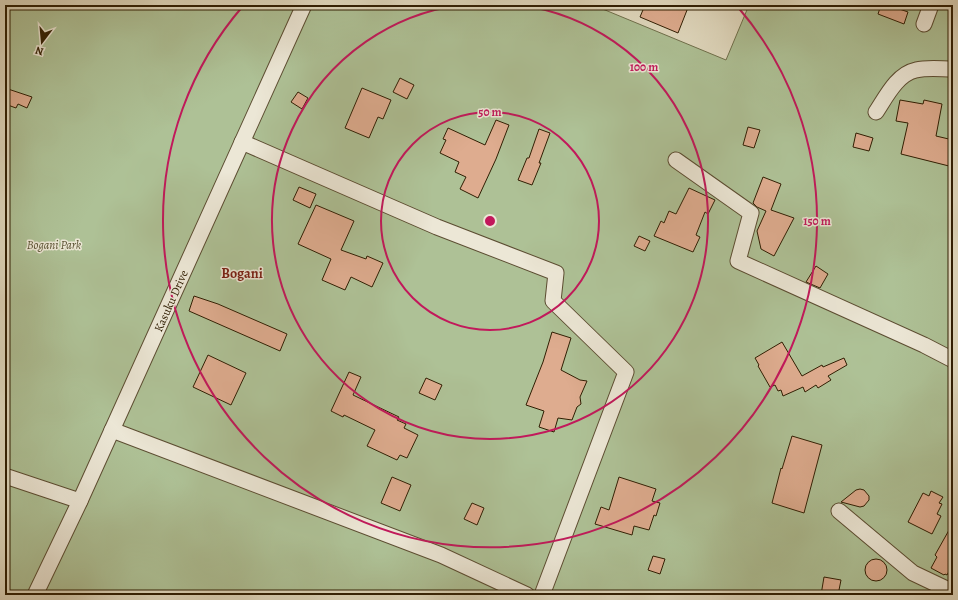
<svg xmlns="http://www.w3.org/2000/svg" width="958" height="600" viewBox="0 0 958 600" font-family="Alegreya,serif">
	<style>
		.green { fill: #aec196; stroke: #6f704c }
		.building { fill: #deac8f; stroke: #301e03 }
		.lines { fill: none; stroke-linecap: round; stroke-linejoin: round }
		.minor-casing { stroke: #5c4d32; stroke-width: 17 }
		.minor { stroke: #ece7d6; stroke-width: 15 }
		.ring { fill: none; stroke: #c2185b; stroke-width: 2 }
		.labels { text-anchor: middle; stroke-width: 3; stroke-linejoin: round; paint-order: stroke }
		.park-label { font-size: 12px; font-style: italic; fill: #564f2f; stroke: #ece7d6 }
		.street-label { font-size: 12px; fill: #301e03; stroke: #ece7d6 }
		.quarter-label { font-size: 14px; font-weight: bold; fill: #7a1f14; stroke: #ece7d6 }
		.centre { fill: #c2185b; stroke: #ece7d6; stroke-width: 2 }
		.ring-label { font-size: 12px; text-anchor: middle; font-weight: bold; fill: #c2185b; stroke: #ece7d6; stroke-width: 3; stroke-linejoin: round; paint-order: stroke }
	</style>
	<rect width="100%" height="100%" fill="#e1dac0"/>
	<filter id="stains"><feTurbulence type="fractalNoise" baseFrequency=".005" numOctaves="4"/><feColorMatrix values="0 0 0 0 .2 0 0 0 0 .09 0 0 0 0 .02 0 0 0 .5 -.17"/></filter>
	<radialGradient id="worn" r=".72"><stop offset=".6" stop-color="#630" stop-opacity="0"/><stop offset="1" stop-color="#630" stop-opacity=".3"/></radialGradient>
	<path class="green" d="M 5,5 L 593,5 L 726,60 L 749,5 L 953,5 L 953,595 L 5,595 Z"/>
	<g class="building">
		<path d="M 645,5 L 689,5 L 678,33 L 640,17 Z"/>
		<path d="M 881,5 L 888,5 L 908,12 L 904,24 L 878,14 Z"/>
		<path d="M 400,78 L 414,85 L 407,99 L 393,92 Z"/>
		<path d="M 5,88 L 32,97 L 27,108 L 18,104 L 16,108 L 5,104 Z"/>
		<path d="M 362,88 L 391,100 L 383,119 L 378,117 L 369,138 L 345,128 Z"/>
		<path d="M 298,92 L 308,98 L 302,109 L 291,102 Z"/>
		<path d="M 900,100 L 923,104 L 924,100 L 942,104 L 936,136 L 953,140 L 953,167 L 901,154 L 908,123 L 896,121 Z"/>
		<path d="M 496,120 L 509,125 L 496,159 L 478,198 L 460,189 L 466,177 L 455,172 L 459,162 L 440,153 L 446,140 L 443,139 L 448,128 L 485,145 Z"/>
		<path d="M 748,127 L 760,130 L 754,148 L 743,145 Z"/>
		<path d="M 539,129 L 550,133 L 539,163 L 541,163 L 532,185 L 518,180 L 527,158 L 529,158 Z"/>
		<path d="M 856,133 L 873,138 L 869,151 L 853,147 Z"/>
		<path d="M 763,177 L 781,184 L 771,210 L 794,218 L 774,256 L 761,249 L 757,231 L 766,211 L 757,207 L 753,203 Z"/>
		<path d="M 299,187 L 316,194 L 310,208 L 293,200 Z"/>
		<path d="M 689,188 L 715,200 L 708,214 L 705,212 L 696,235 L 700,237 L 693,252 L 654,236 L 661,221 L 664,223 L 669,211 L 676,214 Z"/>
		<path d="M 316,205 L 354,221 L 341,250 L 366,259 L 367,256 L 383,263 L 372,287 L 351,277 L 345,290 L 322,280 L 331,259 L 298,244 Z"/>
		<path d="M 639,236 L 650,241 L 645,251 L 634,246 Z"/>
		<path d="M 816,266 L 828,274 L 820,288 L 806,282 Z"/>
		<path d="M 194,296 L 218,304 L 287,334 L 280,351 L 189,311 Z"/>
		<path d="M 552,332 L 571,338 L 561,370 L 580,380 L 587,381 L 580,397 L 581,404 L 577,407 L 572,420 L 558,418 L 554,432 L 539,427 L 544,411 L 526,405 L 543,362 Z"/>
		<path d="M 782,342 L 802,376 L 822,365 L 823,367 L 844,358 L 847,365 L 828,376 L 831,380 L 818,388 L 816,385 L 805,392 L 803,387 L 783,396 L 781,390 L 778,391 L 775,385 L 770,387 L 758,366 L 759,365 L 755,358 Z"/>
		<path d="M 208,355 L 246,373 L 231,405 L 193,387 Z"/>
		<path d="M 349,372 L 361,377 L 353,395 L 399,417 L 397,420 L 406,424 L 404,428 L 418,435 L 407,458 L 400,455 L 397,460 L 367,446 L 375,430 L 344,415 L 343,417 L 331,411 Z"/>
		<path d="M 426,378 L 442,385 L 435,400 L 419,393 Z"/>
		<path d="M 792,436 L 822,445 L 804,513 L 772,503 L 781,468 L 782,469 Z"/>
		<path d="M 392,477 L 411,485 L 400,511 L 381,503 Z"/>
		<path d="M 619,477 L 656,489 L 652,501 L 660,503 L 656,516 L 654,515 L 649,530 L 634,526 L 632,535 L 595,524 L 601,507 L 609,510 Z"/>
		<path d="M 860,489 L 864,490 L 869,496 L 869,500 L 864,506 L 860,507 L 841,502 L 856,490 Z"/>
		<path d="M 931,491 L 943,497 L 939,503 L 942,504 L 937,514 L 941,516 L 932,534 L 908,522 L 923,493 L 929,496 Z"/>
		<path d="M 472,503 L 484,508 L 477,525 L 464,519 Z"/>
		<path d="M 953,523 L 953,564 L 947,575 L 945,574 L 944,575 L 931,568 L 937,557 L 935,555 Z"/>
		<path d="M 653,556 L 665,559 L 660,574 L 648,570 Z"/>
		<circle cx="876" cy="570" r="11"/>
		<path d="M 824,577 L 841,580 L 838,595 L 821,595 Z"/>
	</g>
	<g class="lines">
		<defs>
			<g id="minor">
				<path d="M 924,24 L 931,5"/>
				<path d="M 876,112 C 886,97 897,74 916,70 C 928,67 941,69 953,69"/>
				<path d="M 242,142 L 437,227 L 556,273 L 553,301 L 626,372 L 542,595"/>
				<path d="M 676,160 L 751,213 L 738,261 L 924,345 L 953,360"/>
				<path d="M 112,430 L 441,555 L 527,595"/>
				<path d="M 5,476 L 80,501"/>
				<path d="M 839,511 L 913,573 L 953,592"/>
				<path d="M 35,595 L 80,501 L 304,5"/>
			</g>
		</defs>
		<use href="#minor" class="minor-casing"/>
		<use href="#minor" class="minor"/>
	</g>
	<g class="ring">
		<circle cx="490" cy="221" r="109"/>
		<path d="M520 5A218 218 0 1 1 460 5"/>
		<path d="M737 6A327 327 0 1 1 243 6"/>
	</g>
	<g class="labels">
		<g class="park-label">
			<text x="54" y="249">Bogani Park</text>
		</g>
		<g class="street-label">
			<text transform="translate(171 301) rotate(-66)" y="4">Kasuku Drive</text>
		</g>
		<g class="quarter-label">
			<text x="242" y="278">Bogani</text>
		</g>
	</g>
	<circle cx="490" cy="221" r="6" class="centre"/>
	<g class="ring-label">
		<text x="644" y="71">100 m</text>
		<text x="490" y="116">50 m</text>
		<text x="817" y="225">150 m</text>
	</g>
	<rect width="958" height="600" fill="none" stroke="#e1dac0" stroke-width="20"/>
	<rect x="6" y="6" width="946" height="588" fill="none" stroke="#301e03" stroke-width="2"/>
	<rect x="10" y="10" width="938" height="580" fill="none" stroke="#301e03"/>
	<g transform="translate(42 42) rotate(196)" stroke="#ece7d6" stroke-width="3" paint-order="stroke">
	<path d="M0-3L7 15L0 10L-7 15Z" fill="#301e03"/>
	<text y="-6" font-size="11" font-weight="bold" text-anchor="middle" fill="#301e03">N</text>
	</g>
	<rect width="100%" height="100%" filter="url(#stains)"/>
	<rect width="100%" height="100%" fill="url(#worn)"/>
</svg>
